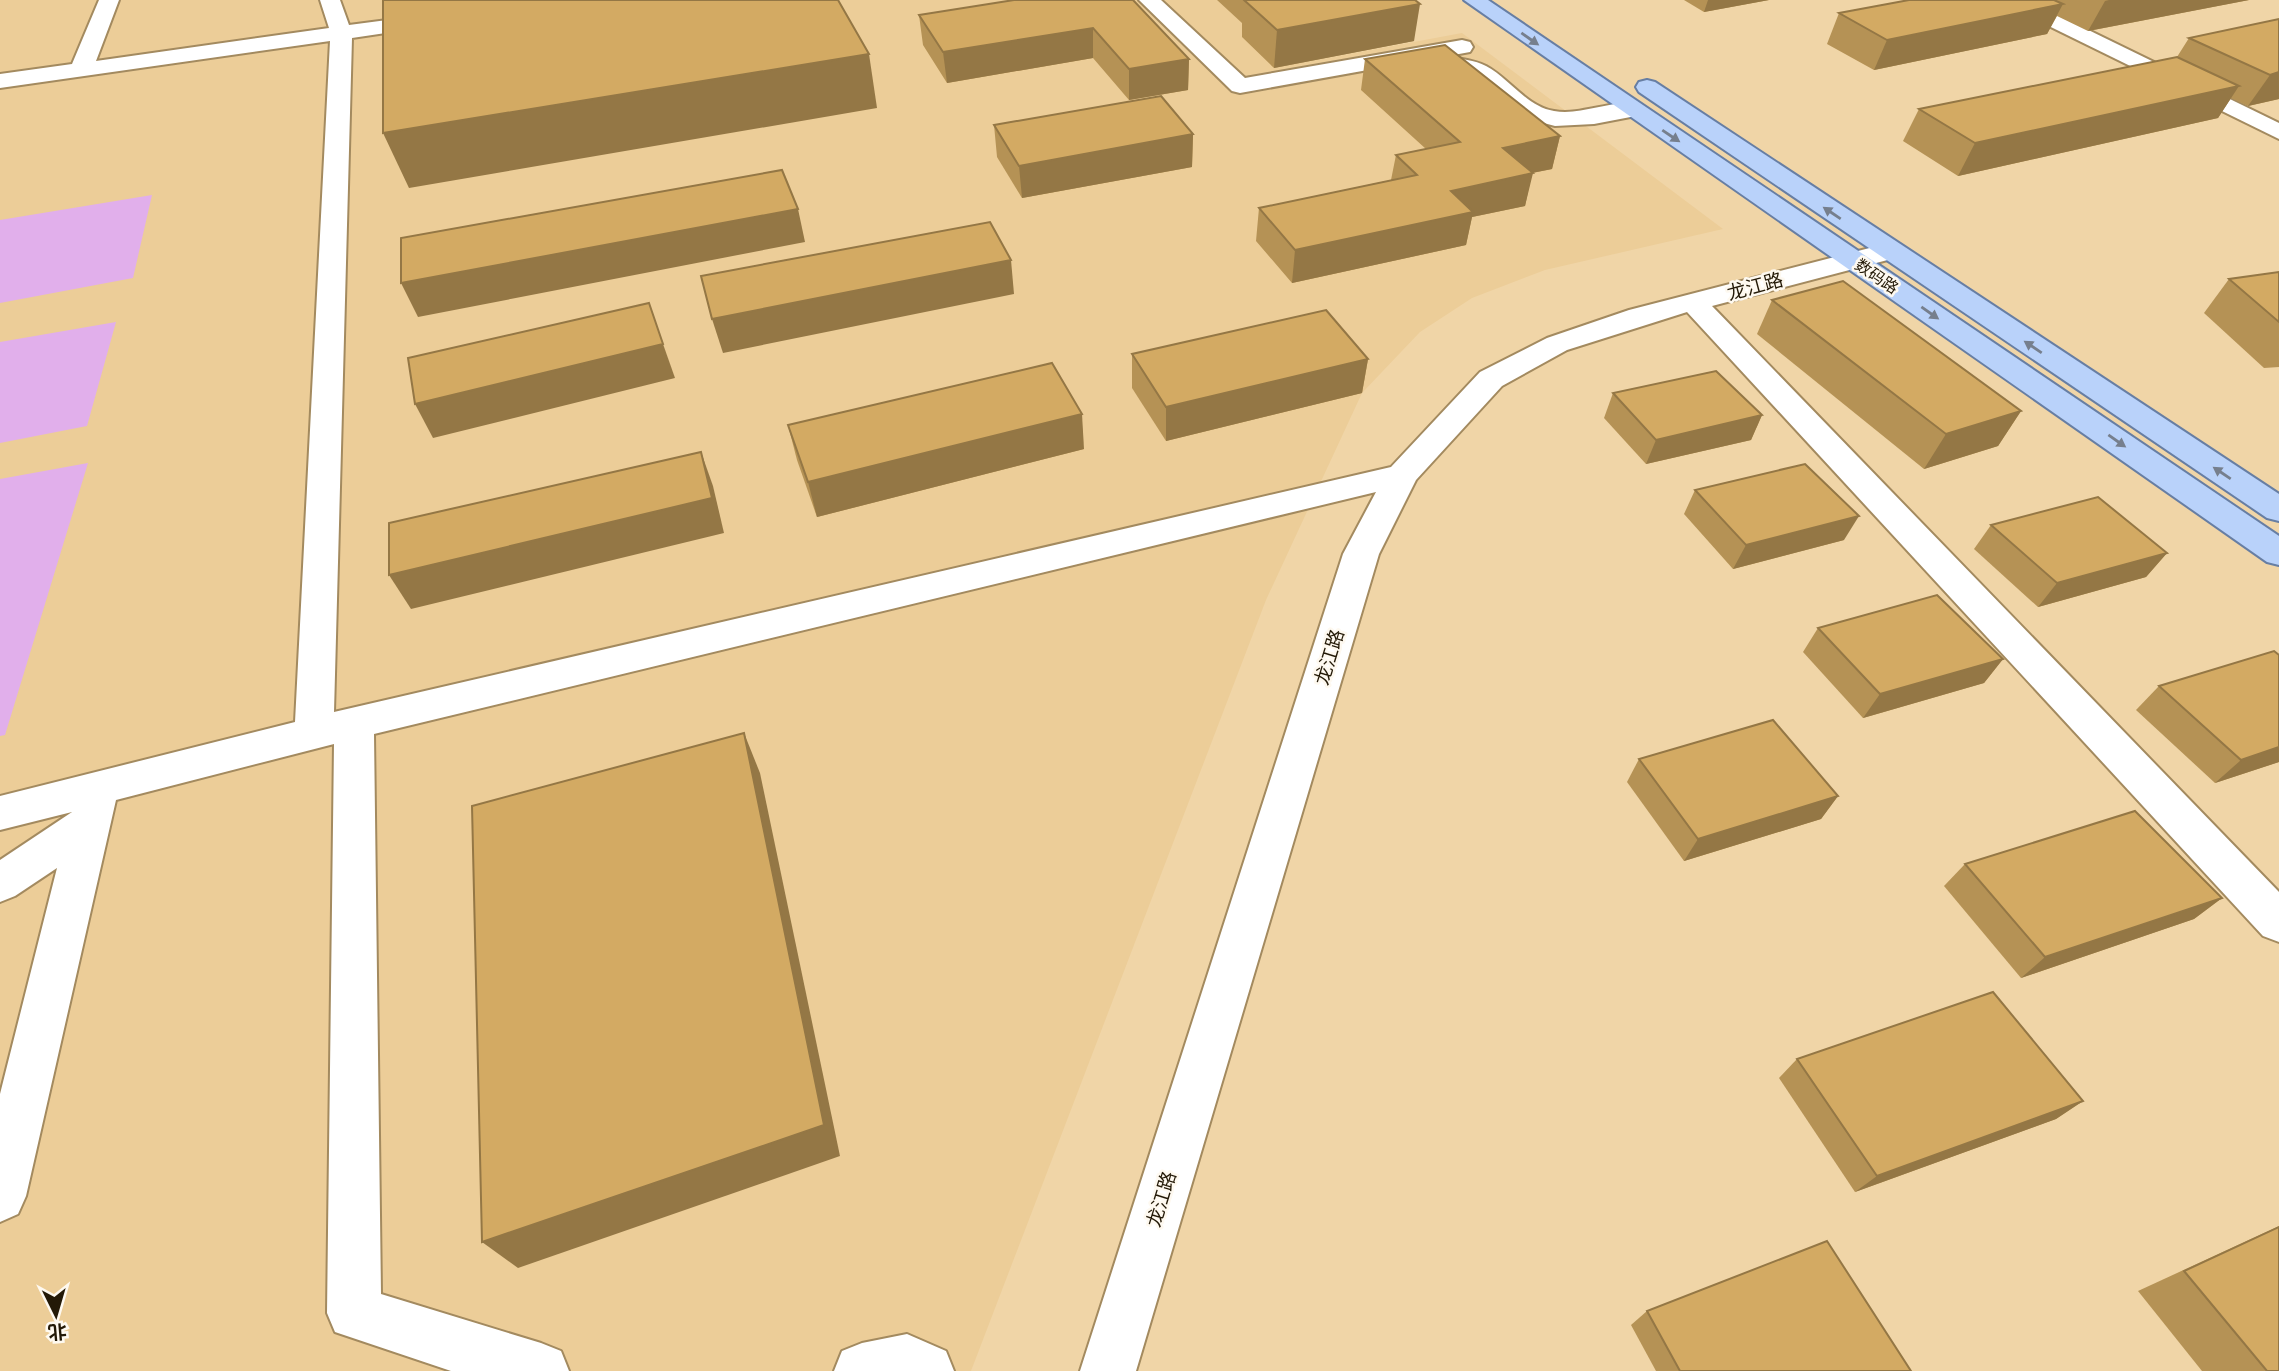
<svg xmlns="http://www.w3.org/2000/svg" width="2279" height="1371" viewBox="0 0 2279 1371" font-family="'Fira Sans','Noto Sans SC',sans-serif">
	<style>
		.built { fill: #eccd98 }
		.green { fill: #e1afeb }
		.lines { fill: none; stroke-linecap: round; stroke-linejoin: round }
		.minor-casing { stroke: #a38a5f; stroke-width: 4 }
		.major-casing { stroke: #677ea3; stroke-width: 4 }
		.minor { fill: #fff; fill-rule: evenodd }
		.major { fill: #b9d2fa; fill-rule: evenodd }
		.wall { fill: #b59255 }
		.shaded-wall { fill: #947745 }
		.building { fill: #d3aa63; stroke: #947745; stroke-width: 2 }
		.oneway { fill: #767f8d }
		.labels { text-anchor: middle; stroke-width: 5; stroke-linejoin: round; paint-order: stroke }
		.far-street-label { font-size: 16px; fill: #231907; stroke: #fef9f0 }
		.street-label { font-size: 19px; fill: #231907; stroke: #fef9f0 }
	</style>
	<rect width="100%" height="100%" fill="#f0d5a7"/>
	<path class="built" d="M 0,0 L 1217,0 L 1256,35 L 1274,68 L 1462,33 L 1723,229 L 1545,270 L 1472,298 L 1420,332 L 1362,393 L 1266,600 L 971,1371 L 0,1371 Z"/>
	<g class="green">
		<path d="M 152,195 L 133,278 L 0,303 L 0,220 Z"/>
		<path d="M 116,322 L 87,426 L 0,443 L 0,342 Z"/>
		<path d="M 88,463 L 5,735 L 0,736 L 0,479 Z"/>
	</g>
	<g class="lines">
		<defs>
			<g id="minor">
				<path d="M 99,0 L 119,0 L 96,61 L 329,28 L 320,0 L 340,0 L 349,25 L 433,14 L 440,16 L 444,20 L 440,24 L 433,26 L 352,38 L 334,712 L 1391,467 L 1480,372 L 1547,338 L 1629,310 L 1889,243 L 1899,245 L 1903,251 L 1899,257 L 1712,306 L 2279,892 L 2279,942 L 2263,936 L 1687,312 L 1567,350 L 1502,386 L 1416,480 L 1379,554 L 1136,1371 L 1080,1371 L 1343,554 L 1376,492 L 374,734 L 381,1294 L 541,1343 L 561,1351 L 569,1371 L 451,1371 L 335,1332 L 327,1313 L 334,744 L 116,800 L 26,1196 L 18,1214 L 0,1222 L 0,1094 L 57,868 L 15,896 L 0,902 L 0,860 L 72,812 L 0,830 L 0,796 L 295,722 L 330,41 L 0,88 L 0,74 L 72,64 Z"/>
				<path d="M 1139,0 L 1161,0 L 1245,78 L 1462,40 L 1470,42 L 1473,47 L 1470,52 L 1448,56 C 1460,59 1475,60 1486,66 C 1509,78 1527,107 1554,111 C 1583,116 1614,98 1641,105 L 1645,110 L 1641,115 L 1594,124 L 1555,126 L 1525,118 L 1469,75 L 1418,61 L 1240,93 L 1232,91 Z"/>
				<path d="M 2001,0 L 2027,0 L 2279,123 L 2279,139 L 2004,4 Z"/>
				<path d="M 907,1334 L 946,1351 L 954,1371 L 834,1371 L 842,1351 L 862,1343 Z"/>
			</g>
			<g id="major">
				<path d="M 1464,0 L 1488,0 L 2279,536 L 2279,565 L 2267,562 Z"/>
				<path d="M 1647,80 L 1655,82 L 2279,494 L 2279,521 L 2267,518 L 1639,92 L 1636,87 L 1639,82 Z"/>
			</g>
		</defs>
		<use href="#minor" class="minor-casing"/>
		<use href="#major" class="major-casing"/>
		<use href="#minor" class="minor"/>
		<use href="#major" class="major"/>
	</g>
	<g class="wall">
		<path d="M 1014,0 L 1189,59 L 1188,90 L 1129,100 L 1093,58 L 947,83 L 923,45 L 919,15 Z"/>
		<path d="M 1217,0 L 1415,0 L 1414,41 L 1274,68 L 1242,37 L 1242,23 Z"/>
		<path d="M 1684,0 L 1769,0 L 1704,12 Z"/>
		<path d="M 1909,0 L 2249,0 L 2088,31 L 2057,16 L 2047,34 L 1874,70 L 1827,44 L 1839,13 Z"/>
		<path d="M 2279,19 L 2279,99 L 2248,106 L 2231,98 L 2218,118 L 1958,176 L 1903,141 L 1919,109 L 2177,57 L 2189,38 Z"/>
		<path d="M 1365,59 L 1560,136 L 1552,169 L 1532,173 L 1525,206 L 1472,217 L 1466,245 L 1292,283 L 1256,241 L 1259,208 L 1391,180 L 1396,155 L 1426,149 L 1361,90 Z"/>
		<path d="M 994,125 L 1193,134 L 1192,167 L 1022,198 L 997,157 Z"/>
		<path d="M 2279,272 L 2279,367 L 2264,368 L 2204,313 L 2229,279 Z"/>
		<path d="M 1772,300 L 2021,411 L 1998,446 L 1924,469 L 1757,334 Z"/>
		<path d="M 1132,354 L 1368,359 L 1362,393 L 1166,441 L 1132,388 Z"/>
		<path d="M 1613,393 L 1762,415 L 1751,440 L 1646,464 L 1604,418 Z"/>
		<path d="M 788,425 L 1084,449 L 817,517 L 797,460 Z"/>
		<path d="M 1695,490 L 1844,540 L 1733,569 L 1684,514 Z"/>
		<path d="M 1991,525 L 2167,553 L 2146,577 L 2038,607 L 1974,549 Z"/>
		<path d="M 1818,628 L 2003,659 L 1984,683 L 1863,718 L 1803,652 Z"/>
		<path d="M 2159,686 L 2279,762 L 2215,783 L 2136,710 Z"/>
		<path d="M 1639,759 L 1838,796 L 1821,819 L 1684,861 L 1627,782 Z"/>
		<path d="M 1965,864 L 2222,898 L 2194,919 L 2021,978 L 1944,886 Z"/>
		<path d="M 1797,1059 L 2083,1101 L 2056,1119 L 1855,1192 L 1779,1078 Z"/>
		<path d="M 2279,1226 L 2279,1371 L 2202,1371 L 2138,1291 Z"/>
		<path d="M 1647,1311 L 1911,1371 L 1656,1371 L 1631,1325 Z"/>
	</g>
	<g class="shaded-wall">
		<path d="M 1708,0 L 1769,0 L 1704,12 Z"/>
		<path d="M 2109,0 L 2249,0 L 2088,31 L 2105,1 Z"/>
		<path d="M 1420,4 L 1414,41 L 1274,68 L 1277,30 Z"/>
		<path d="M 2063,4 L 2047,34 L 1874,70 L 1887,40 Z"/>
		<path d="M 1093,28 L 1093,58 L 947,83 L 943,52 Z"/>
		<path d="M 869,54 L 877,108 L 409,188 L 383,133 Z"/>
		<path d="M 1189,59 L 1188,90 L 1129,100 L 1129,69 Z"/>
		<path d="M 2279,72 L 2279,99 L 2248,106 L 2270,75 Z"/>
		<path d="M 2239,86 L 2218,118 L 1958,176 L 1975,143 Z"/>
		<path d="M 1193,134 L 1192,167 L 1022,198 L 1019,166 Z"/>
		<path d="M 1560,136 L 1552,169 L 1495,180 L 1503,148 Z"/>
		<path d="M 1533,173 L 1525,206 L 1472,217 L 1466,245 L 1292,283 L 1295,250 L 1451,191 Z"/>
		<path d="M 798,209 L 805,242 L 418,317 L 401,283 Z"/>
		<path d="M 1011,260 L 1014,294 L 723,353 L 712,319 Z"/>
		<path d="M 663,344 L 675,378 L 433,438 L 415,404 Z"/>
		<path d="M 1368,359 L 1362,393 L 1166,441 L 1166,407 Z"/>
		<path d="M 2021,411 L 1998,446 L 1924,469 L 1946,434 Z"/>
		<path d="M 1082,414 L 1084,449 L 817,517 L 808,482 Z"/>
		<path d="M 1762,415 L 1751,440 L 1646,464 L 1656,440 Z"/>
		<path d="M 701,452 L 713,486 L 724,533 L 411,609 L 389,575 Z"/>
		<path d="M 1859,516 L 1844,540 L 1733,569 L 1746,545 Z"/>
		<path d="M 2167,553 L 2146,577 L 2038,607 L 2057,583 Z"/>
		<path d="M 2003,659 L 1984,683 L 1863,718 L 1880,694 Z"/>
		<path d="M 744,733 L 760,773 L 840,1156 L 518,1268 L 482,1242 Z"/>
		<path d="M 2279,747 L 2279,762 L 2215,783 L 2241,760 Z"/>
		<path d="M 1838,796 L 1821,819 L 1684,861 L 1698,839 Z"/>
		<path d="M 2222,898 L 2194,919 L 2021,978 L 2045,957 Z"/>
		<path d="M 2083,1101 L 2056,1119 L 1855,1192 L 1877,1176 Z"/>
	</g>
	<g class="building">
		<path d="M 383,0 L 838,0 L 869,54 L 383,133 Z"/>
		<path d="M 1014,0 L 1133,0 L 1189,59 L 1129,69 L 1093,28 L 943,52 L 919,15 Z"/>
		<path d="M 1244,0 L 1415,0 L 1420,4 L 1277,30 Z"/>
		<path d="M 1909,0 L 2054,0 L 2063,4 L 1887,40 L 1839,13 Z"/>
		<path d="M 2279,19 L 2279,72 L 2270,75 L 2189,38 Z"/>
		<path d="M 1445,45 L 1560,136 L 1503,148 L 1533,173 L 1451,191 L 1473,212 L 1295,250 L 1259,208 L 1417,175 L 1396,155 L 1460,142 L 1365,59 Z"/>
		<path d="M 2177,57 L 2239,86 L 1975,143 L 1919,109 Z"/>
		<path d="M 1161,96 L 1193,134 L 1019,166 L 994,125 Z"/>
		<path d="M 782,170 L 798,209 L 401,283 L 401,238 Z"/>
		<path d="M 990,222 L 1011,260 L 712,319 L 701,276 Z"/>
		<path d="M 2279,272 L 2279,322 L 2229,279 Z"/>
		<path d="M 1843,281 L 2021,411 L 1946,434 L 1772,300 Z"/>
		<path d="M 649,303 L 663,344 L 415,404 L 408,358 Z"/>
		<path d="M 1326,310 L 1368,359 L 1166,407 L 1132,354 Z"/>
		<path d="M 1052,363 L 1082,414 L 808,482 L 788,425 Z"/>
		<path d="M 1716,371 L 1762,415 L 1656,440 L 1613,393 Z"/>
		<path d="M 701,452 L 712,498 L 389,575 L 389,523 Z"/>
		<path d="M 1805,464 L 1859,516 L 1746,545 L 1695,490 Z"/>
		<path d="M 2098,497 L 2167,553 L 2057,583 L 1991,525 Z"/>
		<path d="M 1937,595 L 2003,659 L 1880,694 L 1818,628 Z"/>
		<path d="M 2274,651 L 2279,655 L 2279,747 L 2241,760 L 2159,686 Z"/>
		<path d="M 1773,720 L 1838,796 L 1698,839 L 1639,759 Z"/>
		<path d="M 744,733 L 824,1125 L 482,1242 L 472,806 Z"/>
		<path d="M 2135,811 L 2222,898 L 2045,957 L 1965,864 Z"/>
		<path d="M 1993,992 L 2083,1101 L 1877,1176 L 1797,1059 Z"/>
		<path d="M 2279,1227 L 2279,1371 L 2267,1371 L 2184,1271 Z"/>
		<path d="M 1827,1241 L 1911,1371 L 1680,1371 L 1647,1311 Z"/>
	</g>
	<defs><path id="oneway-solid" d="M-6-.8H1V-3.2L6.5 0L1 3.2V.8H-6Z" transform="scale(1.75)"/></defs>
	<g class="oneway">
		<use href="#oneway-solid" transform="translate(1530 39) rotate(35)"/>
		<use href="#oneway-solid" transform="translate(1671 136) rotate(34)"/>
		<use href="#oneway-solid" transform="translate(1832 213) rotate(-146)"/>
		<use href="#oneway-solid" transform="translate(1930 313) rotate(35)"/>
		<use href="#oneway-solid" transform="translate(2033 347) rotate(-146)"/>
		<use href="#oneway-solid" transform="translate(2117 441) rotate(35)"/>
		<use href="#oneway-solid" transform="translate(2222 473) rotate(-146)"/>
	</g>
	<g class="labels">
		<g class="far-street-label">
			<text transform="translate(1877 276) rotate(34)" y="6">数码路</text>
		</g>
		<g class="street-label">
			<text transform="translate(1755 286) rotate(-15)" y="7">龙江路</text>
			<text transform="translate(1329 657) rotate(-73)" y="7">龙江路</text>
			<text transform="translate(1161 1199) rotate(-73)" y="7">龙江路</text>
		</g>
	</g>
	<g transform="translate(56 1315) rotate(175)" stroke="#fef9f0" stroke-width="5" paint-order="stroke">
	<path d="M0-5L12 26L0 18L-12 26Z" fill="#231907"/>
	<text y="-10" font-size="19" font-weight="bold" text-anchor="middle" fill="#231907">北</text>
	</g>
</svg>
